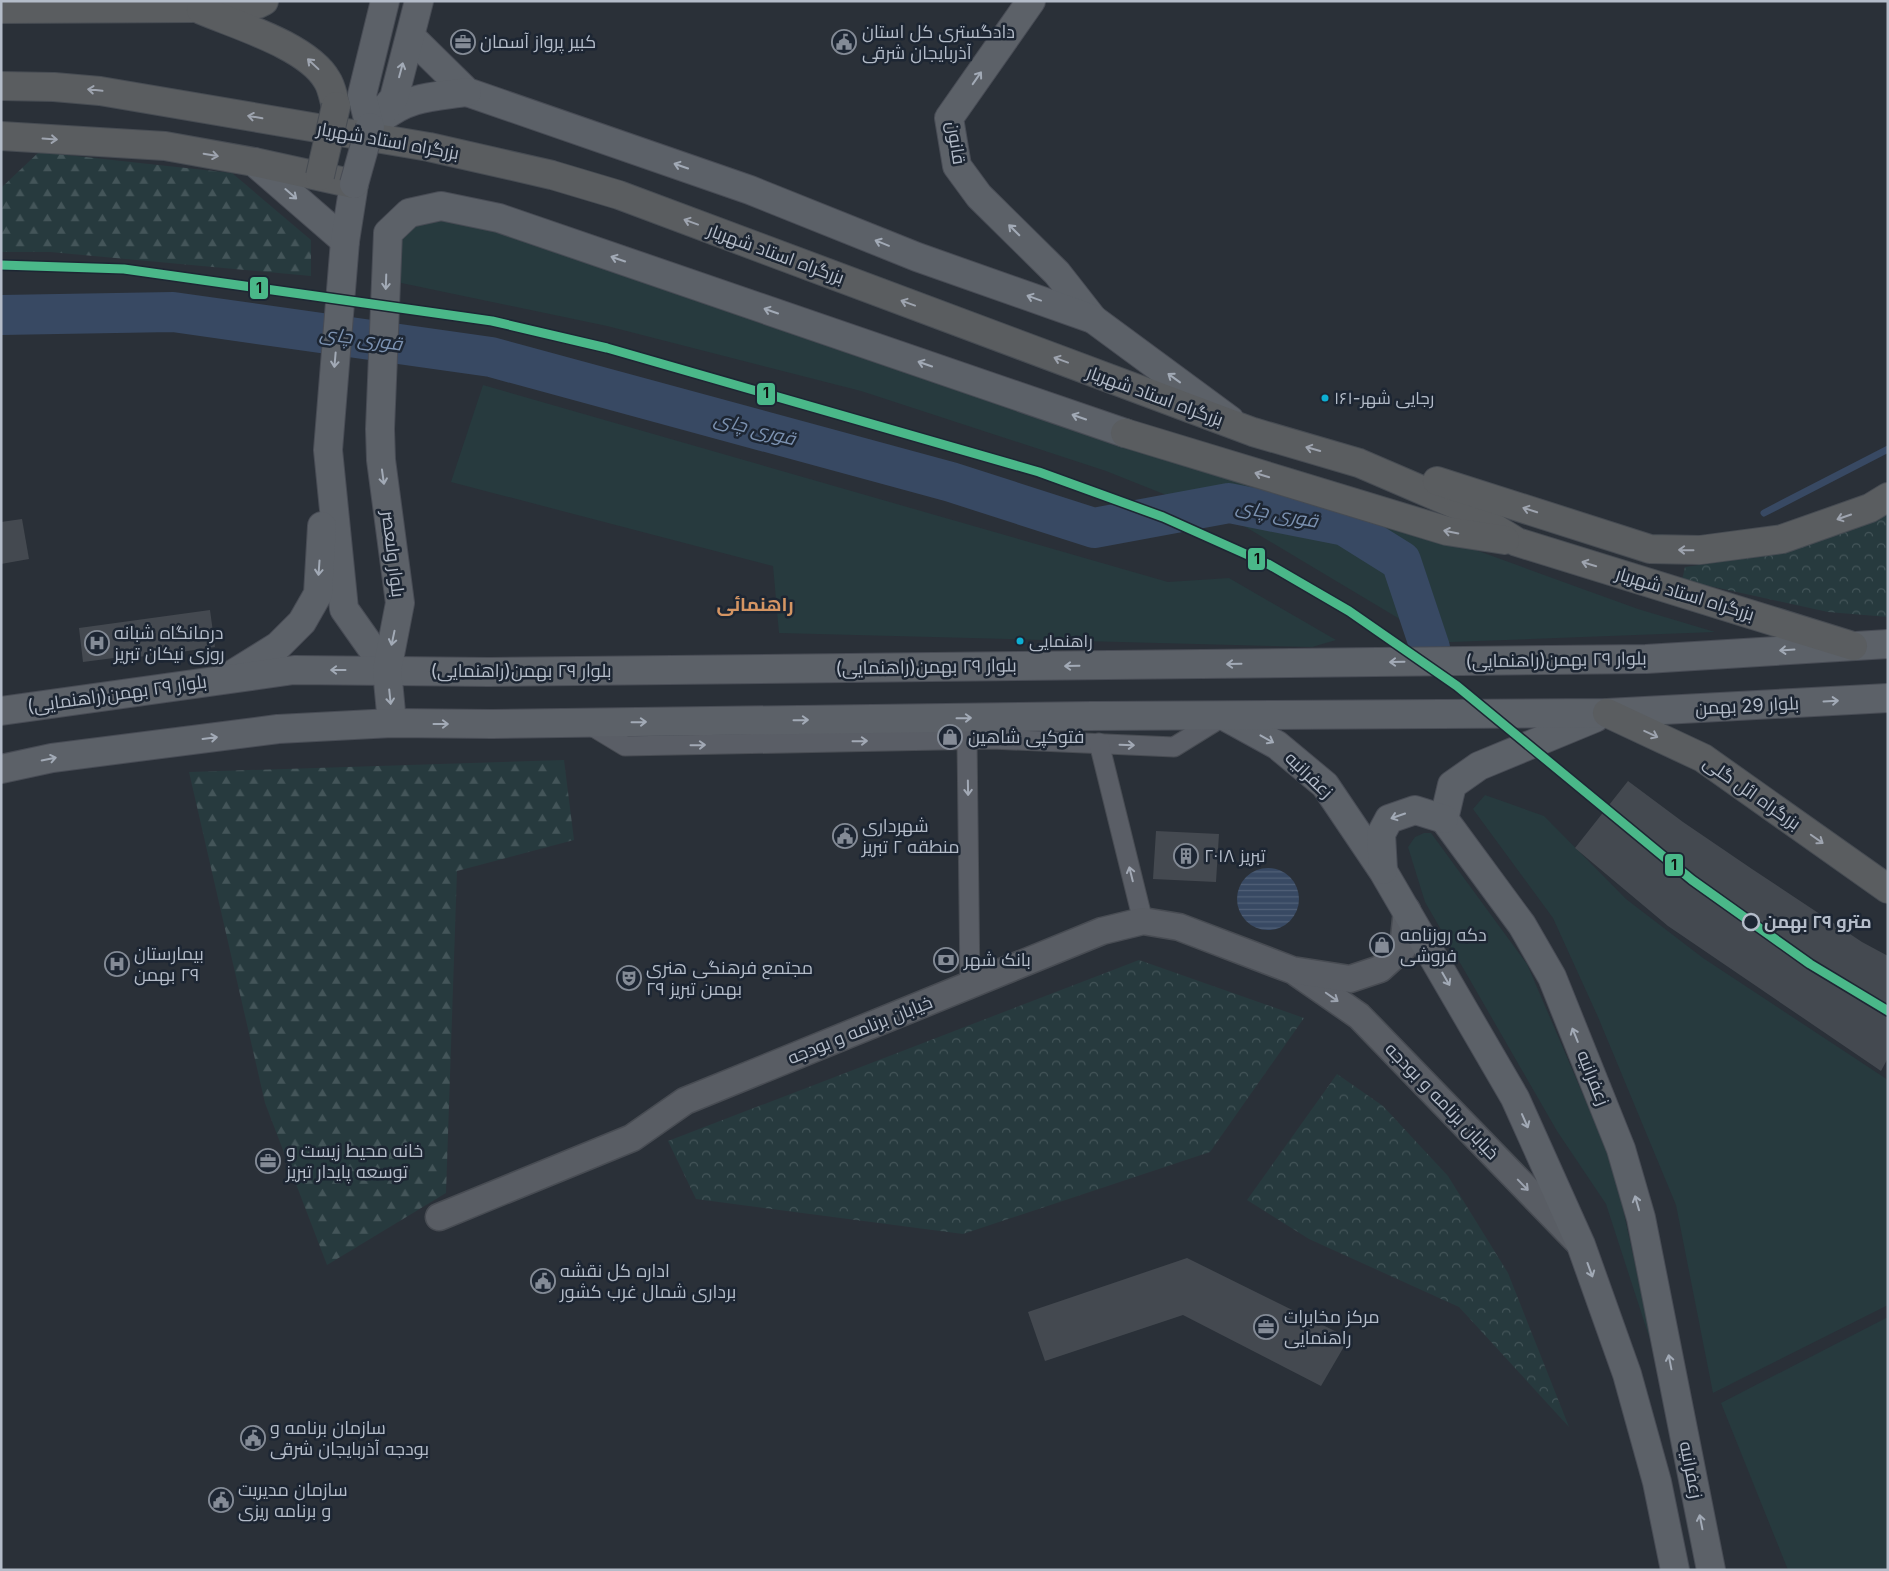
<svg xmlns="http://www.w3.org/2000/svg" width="1889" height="1571" viewBox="0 0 1889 1571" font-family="Inter,Cairo,sans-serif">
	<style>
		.green { fill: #273a3e }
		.forest { fill: url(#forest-firs) }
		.park { fill: url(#park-crowns) }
		.water { fill: url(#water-rules) }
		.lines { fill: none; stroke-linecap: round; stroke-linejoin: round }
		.stream { stroke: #384963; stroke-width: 7 }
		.river { stroke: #384963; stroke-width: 40 }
		.building { fill: #444950 }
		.street-casing { stroke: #484c53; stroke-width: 21 }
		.secondary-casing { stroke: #484c53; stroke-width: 29 }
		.primary-casing { stroke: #484c55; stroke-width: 30 }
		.highway-casing { stroke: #474c53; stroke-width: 30 }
		.street { stroke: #5a5e66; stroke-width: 19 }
		.secondary { stroke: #595d64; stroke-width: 26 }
		.primary { stroke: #5c6168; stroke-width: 28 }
		.highway { stroke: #5a5d60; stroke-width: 28 }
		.primary-bridge-casing { stroke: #484c55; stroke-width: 30; stroke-linecap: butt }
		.highway-bridge-casing { stroke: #474c53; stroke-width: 30; stroke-linecap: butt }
		.primary-bridge { stroke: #5c6168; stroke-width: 28 }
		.highway-bridge { stroke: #5a5d60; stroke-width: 28 }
		.metro-1-casing { stroke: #1d2633; stroke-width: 12 }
		.metro-1 { stroke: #4ab889; stroke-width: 9 }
		.oneway { stroke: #9ea4af }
		.oneway2 { stroke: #a2aab6 }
		.oneway3 { stroke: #a2a9b5 }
		.oneway4 { stroke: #9da4b0 }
		.bus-dot { fill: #0dafd3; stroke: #1d2633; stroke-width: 2 }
		.stop-dot { fill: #1d2633; stroke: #b4bcc9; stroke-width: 2.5 }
		.labels { text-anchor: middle; stroke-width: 5; stroke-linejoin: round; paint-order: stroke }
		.bus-label { font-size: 17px; fill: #b4bcc9; stroke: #1d2633; text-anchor: start }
		.poi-label { font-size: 18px; fill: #b4bcc9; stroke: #1d2633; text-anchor: start }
		.street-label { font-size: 18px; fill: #b4bcc9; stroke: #1d2633 }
		.stop-label { font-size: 18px; font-weight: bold; fill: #b4bcc9; stroke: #1d2633; text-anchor: start }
		.water-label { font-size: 19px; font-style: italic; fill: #7c92b1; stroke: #1d2633 }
		.neighbourhood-label { font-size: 19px; font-weight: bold; fill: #d59563; stroke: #1d2633 }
		.line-badge { stroke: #1d2633; stroke-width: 2 }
		.pale-badge-label { font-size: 14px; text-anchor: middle; font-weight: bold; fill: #111 }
	</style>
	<defs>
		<pattern id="forest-firs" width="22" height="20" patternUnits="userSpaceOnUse" patternTransform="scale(1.25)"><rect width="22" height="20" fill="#273a3e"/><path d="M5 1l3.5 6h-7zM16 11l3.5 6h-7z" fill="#445559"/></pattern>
		<pattern id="park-crowns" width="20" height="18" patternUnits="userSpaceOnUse" patternTransform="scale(1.25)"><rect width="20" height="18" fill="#273a3e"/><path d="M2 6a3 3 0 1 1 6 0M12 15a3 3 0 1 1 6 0" fill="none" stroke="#445559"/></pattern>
		<pattern id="water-rules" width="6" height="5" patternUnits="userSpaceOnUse" patternTransform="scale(1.25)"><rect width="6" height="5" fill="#384963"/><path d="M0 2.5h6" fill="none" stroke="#526178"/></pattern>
	</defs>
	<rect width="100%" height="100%" fill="#2a3038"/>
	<g class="green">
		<path d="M 437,217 L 476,223 L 1423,531 L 1638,609 L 1715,632 L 1424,643 L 1398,618 L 1244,526 L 1106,471 L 861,391 L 607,326 L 387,280 L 395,242 L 411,225 Z"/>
		<path d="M 483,385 L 1168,582 L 1229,578 L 1336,640 L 1312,647 L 779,633 L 773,566 L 451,482 Z"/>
		<path d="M 1485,795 L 1544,816 L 1626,899 L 1703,958 L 1888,1080 L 1888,1305 L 1713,1393 L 1676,1205 L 1598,1017 L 1553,918 L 1473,809 Z"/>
		<path d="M 1424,833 L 1431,833 L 1527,964 L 1614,1167 L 1654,1352 L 1606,1204 L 1557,1131 L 1425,902 L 1408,847 L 1415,837 Z"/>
		<path d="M 1888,1317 L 1888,1570 L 1788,1570 L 1721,1403 Z"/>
	</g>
	<g class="forest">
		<path d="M 39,152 L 232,173 L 311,240 L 311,276 L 50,252 L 1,252 L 1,188 Z"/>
		<path d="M 564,760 L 574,840 L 457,871 L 446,1193 L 327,1265 L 265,1103 L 189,772 Z"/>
	</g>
	<g class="park">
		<path d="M 1888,514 L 1888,617 L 1828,612 L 1682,580 L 1685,567 L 1781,553 L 1870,522 Z"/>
		<path d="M 1139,960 L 1304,1018 L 1210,1152 L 963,1234 L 696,1199 L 668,1141 Z"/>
		<path d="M 1337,1074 L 1383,1106 L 1448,1176 L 1508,1273 L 1569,1427 L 1459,1307 L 1309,1239 L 1247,1200 Z"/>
	</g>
	<circle class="water" cx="1268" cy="899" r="31"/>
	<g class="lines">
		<path class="stream" d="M 1764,513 L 1888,449"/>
		<path class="river" d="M 1,315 L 173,312 L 491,357 L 951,482 L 1094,528 L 1229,503 L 1345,526 L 1401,561 L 1430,648"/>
	</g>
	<g class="building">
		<path d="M 22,519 L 29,559 L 1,564 L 1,522 Z"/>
		<path d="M 210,610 L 215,647 L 174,653 L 137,657 L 137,655 L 83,662 L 79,628 Z"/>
		<path d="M 1628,781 L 1683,822 L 1752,869 L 1862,942 L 1888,956 L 1888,1058 L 1881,1071 L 1668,926 L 1575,848 Z"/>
		<path d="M 1156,831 L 1219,834 L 1216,882 L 1153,879 Z"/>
		<path d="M 1187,1258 L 1349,1338 L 1321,1386 L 1183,1315 L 1045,1361 L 1028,1312 Z"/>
	</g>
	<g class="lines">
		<defs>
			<g id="street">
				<path d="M 587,723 L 625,746 L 992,739 L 1174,747 L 1224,716"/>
				<path d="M 967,740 L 970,985"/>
				<path d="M 1099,743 L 1143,921"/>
			</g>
			<g id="secondary">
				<path d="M 1297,973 L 1359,1016 L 1577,1241"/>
				<path d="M 439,1217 L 632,1138 L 685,1101 L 1102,931 L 1143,921 L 1179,927 L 1292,970 L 1350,979 L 1380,969 L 1403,948 L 1407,910"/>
			</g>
			<g id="primary">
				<path d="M 1031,1 L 949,118 L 957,166 L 979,196 L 1057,273 L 1093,319"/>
				<path d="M 411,37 L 467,92 L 750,190 L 917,257 L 1093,319 L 1230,420"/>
				<path d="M 381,119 C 409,96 433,97 467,92"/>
				<path d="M 370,127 L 394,98 L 419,1"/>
				<path d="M 370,127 L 362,95 L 385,1"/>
				<path d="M 254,162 L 345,241"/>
				<path d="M 354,184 L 345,241 L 328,450 L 344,609 L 387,670"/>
				<path d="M 233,674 L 278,646 L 302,622 L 318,594 L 322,526"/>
				<path d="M 1,711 L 294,670 L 489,672 L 1646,659 L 1888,644"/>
				<path d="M 1226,717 L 1277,745 L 1325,785 L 1383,871 L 1515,1098 L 1581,1245 L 1627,1374 L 1657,1482 L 1675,1570"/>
				<path d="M 1595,718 L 1479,766 L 1452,785 L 1444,819 L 1522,925 L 1552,977 L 1621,1149 L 1641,1218 L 1711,1570"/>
				<path d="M 392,723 L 387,670 L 400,603 L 381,460 L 380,429 L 388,233 L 409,213 L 441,206 L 499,218 L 1125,433"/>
				<path d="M 1,769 L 52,758 L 278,729 L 392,723 L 492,724 L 1092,716 L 1607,713 L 1888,698"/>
				<path d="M 1383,870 L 1381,834 L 1389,819 L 1415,810 L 1444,819"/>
			</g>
			<g id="highway">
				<path d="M 1,9 L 196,8 L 258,4 L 264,1"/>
				<path d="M 201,10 C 236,25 308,46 327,80 C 332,87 333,98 336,106"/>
				<path d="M 1,86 L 54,87 L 100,91 L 429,147 L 552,175 L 619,195 L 1253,432 L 1359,463 L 1459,506 L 1517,542 L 1853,646"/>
				<path d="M 1,136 L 165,146 L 254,162 L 354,184"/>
				<path d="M 1125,433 L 1447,531 L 1505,540"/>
				<path d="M 1437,481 L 1650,549 L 1700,550 L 1782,539 L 1870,508 L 1888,497"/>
				<path d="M 1607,713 L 1703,758 L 1888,889"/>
			</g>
		</defs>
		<use href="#street" class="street-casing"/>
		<use href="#secondary" class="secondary-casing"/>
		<use href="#primary" class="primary-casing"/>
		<use href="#highway" class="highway-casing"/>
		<use href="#street" class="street"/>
		<use href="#secondary" class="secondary"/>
		<use href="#primary" class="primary"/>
		<use href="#highway" class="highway"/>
		<defs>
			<path id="primary-bridge" d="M 354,184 L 370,127"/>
			<path id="highway-bridge" d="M 320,176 L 336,106"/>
		</defs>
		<use href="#primary-bridge" class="primary-bridge-casing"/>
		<use href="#highway-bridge" class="highway-bridge-casing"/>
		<use href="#primary-bridge" class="primary-bridge"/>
		<use href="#highway-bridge" class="highway-bridge"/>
		<defs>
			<path id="metro-1" d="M 1,265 L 124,269 L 492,321 L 607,348 L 1039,472 L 1163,517 L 1268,564 L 1349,611 L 1457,686 L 1692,880 L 1810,964 L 1888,1011"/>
		</defs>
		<use href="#metro-1" class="metro-1-casing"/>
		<use href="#metro-1" class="metro-1"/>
	</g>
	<defs><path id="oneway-shaft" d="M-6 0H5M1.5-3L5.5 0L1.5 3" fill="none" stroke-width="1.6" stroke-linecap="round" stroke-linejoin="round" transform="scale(1.25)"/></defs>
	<g class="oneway">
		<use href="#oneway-shaft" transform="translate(313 64) rotate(-137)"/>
		<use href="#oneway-shaft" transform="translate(95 90) rotate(-174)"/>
		<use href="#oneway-shaft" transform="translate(255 117) rotate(-170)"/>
		<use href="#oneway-shaft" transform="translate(50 139) rotate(4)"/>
		<use href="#oneway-shaft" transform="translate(211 155) rotate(10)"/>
		<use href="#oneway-shaft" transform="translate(691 222) rotate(-160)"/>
		<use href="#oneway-shaft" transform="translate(908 303) rotate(-160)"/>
		<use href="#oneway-shaft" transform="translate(1061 360) rotate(-160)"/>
		<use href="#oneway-shaft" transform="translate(1313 449) rotate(-164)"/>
		<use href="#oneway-shaft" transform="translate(1262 475) rotate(-163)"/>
		<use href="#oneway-shaft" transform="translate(1530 510) rotate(-162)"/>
		<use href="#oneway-shaft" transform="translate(1844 517) rotate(161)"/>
		<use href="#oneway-shaft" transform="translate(1451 532) rotate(-169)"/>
		<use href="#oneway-shaft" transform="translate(1686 550) rotate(-179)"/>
		<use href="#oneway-shaft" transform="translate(1589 564) rotate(-163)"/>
		<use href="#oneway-shaft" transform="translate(1651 734) rotate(25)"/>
		<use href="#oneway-shaft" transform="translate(1817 839) rotate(35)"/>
	</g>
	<g class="oneway2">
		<use href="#oneway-shaft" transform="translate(401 70) rotate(-75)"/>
		<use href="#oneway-shaft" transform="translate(977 78) rotate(-55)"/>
		<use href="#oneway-shaft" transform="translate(681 166) rotate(-161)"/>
		<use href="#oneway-shaft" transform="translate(291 194) rotate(41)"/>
		<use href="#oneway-shaft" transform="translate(1014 230) rotate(-135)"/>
		<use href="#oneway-shaft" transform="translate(882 243) rotate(-158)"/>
		<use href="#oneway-shaft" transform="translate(618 259) rotate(-161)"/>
		<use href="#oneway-shaft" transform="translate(386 282) rotate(92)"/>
		<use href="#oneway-shaft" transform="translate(1034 298) rotate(-160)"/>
		<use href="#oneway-shaft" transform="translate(771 311) rotate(-161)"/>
		<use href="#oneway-shaft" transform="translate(335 360) rotate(95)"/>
		<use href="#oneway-shaft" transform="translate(925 364) rotate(-161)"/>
		<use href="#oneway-shaft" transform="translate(1174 378) rotate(-144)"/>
		<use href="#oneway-shaft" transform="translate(1079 417) rotate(-161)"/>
		<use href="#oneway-shaft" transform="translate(383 477) rotate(82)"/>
		<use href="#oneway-shaft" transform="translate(319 568) rotate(94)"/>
		<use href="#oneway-shaft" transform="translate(393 638) rotate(102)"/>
		<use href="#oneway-shaft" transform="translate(1787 650) rotate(176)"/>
		<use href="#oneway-shaft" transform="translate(1397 662) rotate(179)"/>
		<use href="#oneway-shaft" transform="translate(1234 664) rotate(179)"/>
		<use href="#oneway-shaft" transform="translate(1072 666) rotate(179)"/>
		<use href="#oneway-shaft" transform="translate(338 670) rotate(-180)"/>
		<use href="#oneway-shaft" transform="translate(390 697) rotate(84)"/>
		<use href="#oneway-shaft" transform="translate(1831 701) rotate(-3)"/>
		<use href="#oneway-shaft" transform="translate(964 718) rotate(-1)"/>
		<use href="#oneway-shaft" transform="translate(801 720) rotate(-1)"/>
		<use href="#oneway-shaft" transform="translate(639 722) rotate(-1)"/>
		<use href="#oneway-shaft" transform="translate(441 724)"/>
		<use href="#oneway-shaft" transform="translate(210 738) rotate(-7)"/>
		<use href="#oneway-shaft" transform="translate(1267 739) rotate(29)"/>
		<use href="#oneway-shaft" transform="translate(49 759) rotate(-11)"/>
		<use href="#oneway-shaft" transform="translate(1398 816) rotate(161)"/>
		<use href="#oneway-shaft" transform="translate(1446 979) rotate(60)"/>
		<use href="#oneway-shaft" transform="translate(1575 1035) rotate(-112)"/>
		<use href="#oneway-shaft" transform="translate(1525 1121) rotate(66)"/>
		<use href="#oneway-shaft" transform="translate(1637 1203) rotate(-106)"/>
		<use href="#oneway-shaft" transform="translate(1590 1270) rotate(70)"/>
		<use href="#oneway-shaft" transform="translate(1670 1362) rotate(-101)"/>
		<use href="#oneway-shaft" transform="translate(1701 1522) rotate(-101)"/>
	</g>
	<g class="oneway3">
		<use href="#oneway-shaft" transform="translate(860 741) rotate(-1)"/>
		<use href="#oneway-shaft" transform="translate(698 745) rotate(-1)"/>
		<use href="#oneway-shaft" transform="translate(1127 745) rotate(2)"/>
		<use href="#oneway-shaft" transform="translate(968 788) rotate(89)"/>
		<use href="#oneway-shaft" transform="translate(1131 874) rotate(-104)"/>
	</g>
	<g class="oneway4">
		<use href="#oneway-shaft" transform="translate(1332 997) rotate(35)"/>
		<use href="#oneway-shaft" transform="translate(1523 1185) rotate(46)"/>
	</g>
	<defs>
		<symbol id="office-ring" viewBox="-11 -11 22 22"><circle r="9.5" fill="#1d2633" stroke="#848b96" stroke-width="1.5"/><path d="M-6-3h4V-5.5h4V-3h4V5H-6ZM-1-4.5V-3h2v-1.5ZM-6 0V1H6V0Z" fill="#848b96"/></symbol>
		<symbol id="civic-ring" viewBox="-11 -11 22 22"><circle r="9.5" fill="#1d2633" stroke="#848b96" stroke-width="1.5"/><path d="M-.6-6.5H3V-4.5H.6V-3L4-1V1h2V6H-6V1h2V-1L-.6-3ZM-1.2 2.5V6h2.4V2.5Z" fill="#848b96"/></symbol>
		<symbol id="hospital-ring" viewBox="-11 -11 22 22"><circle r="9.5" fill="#1d2633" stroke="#848b96" stroke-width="1.5"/><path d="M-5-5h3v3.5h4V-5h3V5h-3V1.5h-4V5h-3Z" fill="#848b96"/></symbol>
		<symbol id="shop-ring" viewBox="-11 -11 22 22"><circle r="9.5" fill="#1d2633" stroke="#848b96" stroke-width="1.5"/><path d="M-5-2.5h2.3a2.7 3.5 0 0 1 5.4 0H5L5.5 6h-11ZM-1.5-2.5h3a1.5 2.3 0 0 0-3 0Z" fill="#848b96"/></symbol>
		<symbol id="building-ring" viewBox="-11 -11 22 22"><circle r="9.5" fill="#1d2633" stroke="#848b96" stroke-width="1.5"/><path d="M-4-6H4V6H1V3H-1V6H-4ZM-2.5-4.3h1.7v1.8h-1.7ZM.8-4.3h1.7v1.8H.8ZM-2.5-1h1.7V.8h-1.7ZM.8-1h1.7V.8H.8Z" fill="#848b96"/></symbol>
		<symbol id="bank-ring" viewBox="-11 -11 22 22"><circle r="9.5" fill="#1d2633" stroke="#848b96" stroke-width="1.5"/><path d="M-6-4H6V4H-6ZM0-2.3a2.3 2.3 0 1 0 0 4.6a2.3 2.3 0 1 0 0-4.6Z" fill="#848b96"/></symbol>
		<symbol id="theatre-ring" viewBox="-11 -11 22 22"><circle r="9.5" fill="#1d2633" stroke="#848b96" stroke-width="1.5"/><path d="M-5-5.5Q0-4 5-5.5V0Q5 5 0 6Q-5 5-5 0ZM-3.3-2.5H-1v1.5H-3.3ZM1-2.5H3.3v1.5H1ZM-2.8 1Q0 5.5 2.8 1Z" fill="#848b96"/></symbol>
	</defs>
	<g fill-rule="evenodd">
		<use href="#office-ring" x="449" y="28" width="28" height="28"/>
		<use href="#civic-ring" x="830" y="28" width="28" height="28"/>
		<use href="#hospital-ring" x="83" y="629" width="28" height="28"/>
		<use href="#shop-ring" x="936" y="723" width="28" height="28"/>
		<use href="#civic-ring" x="831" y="822" width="28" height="28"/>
		<use href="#building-ring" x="1172" y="842" width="28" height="28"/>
		<use href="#shop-ring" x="1368" y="931" width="28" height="28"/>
		<use href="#bank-ring" x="932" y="946" width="28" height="28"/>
		<use href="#hospital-ring" x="103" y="950" width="28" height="28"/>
		<use href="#theatre-ring" x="615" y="964" width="28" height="28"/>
		<use href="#office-ring" x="254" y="1147" width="28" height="28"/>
		<use href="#civic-ring" x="529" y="1267" width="28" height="28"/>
		<use href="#office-ring" x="1252" y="1313" width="28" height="28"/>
		<use href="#civic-ring" x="239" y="1424" width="28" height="28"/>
		<use href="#civic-ring" x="207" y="1486" width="28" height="28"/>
	</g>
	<g class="bus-dot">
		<circle cx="1325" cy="398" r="4.5"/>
		<circle cx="1020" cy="641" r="4.5"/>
	</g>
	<circle class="stop-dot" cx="1751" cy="922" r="8"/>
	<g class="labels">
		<g class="bus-label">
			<text x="1334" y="404">۱۶۱-رجایی شهر</text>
			<text x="1029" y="647">راهنمایی</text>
		</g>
		<g class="poi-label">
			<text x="862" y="38">دادگستری کل استان<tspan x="862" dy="21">آذربایجان شرقی</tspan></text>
			<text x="480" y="48">کبیر پرواز آسمان</text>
			<text x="114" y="639">درمانگاه شبانه<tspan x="114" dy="21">روزی نیکان تبریز</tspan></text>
			<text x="968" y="743">فتوکپی شاهین</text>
			<text x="862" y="832">شهرداری<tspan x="862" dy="21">منطقه ۲ تبریز</tspan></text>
			<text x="1204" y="862">تبریز ۲۰۱۸</text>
			<text x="1400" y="941">دکه روزنامه<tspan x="1400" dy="21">فروشی</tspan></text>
			<text x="134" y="960">بیمارستان<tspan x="134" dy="21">٢٩ بهمن</tspan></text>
			<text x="964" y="966">بانک شهر</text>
			<text x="646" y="974">مجتمع فرهنگی هنری<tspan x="646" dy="21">۲۹ بهمن تبریز</tspan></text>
			<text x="286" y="1157">خانه محیط زیست و<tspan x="286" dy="21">توسعه پایدار تبریز</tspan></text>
			<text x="560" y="1277">اداره کل نقشه<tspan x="560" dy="21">برداری شمال غرب کشور</tspan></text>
			<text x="1284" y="1323">مرکز مخابرات<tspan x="1284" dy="21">راهنمایی</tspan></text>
			<text x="270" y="1434">سازمان برنامه و<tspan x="270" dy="21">بودجه آذربایجان شرقی</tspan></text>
			<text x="238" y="1496">سازمان مدیریت<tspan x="238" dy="21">و برنامه ریزی</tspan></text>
		</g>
		<g class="street-label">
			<text transform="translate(388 141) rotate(10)" y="6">بزرگراه استاد شهریار</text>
			<text transform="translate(956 143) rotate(81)" y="6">قانون</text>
			<text transform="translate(776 254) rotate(20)" y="6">بزرگراه استاد شهریار</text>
			<text transform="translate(1155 396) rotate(20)" y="6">بزرگراه استاد شهریار</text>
			<text transform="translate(393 554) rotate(83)" y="6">بلوار ولىعصر</text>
			<text transform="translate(1685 594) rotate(17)" y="6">بزرگراه استاد شهریار</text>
			<text transform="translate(1556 660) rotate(-1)" y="6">بلوار ٢٩ بهمن(راهنمایی)</text>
			<text transform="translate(926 667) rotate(-1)" y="6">بلوار ٢٩ بهمن(راهنمایی)</text>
			<text x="521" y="677">بلوار ٢٩ بهمن(راهنمایی)</text>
			<text transform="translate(117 694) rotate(-8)" y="6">بلوار ٢٩ بهمن(راهنمایی)</text>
			<text transform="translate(1747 706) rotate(-3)" y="6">بلوار 29 بهمن</text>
			<text transform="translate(1309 775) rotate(44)" y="6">زعفرانیه</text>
			<text transform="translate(1752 793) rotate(35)" y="6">بزرگراه ائل گلی</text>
			<text transform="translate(860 1030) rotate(-22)" y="6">خیابان برنامه و بودجه</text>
			<text transform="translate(1593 1078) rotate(68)" y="6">زعفرانیه</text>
			<text transform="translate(1442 1101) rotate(46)" y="6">خیابان برنامه و بودجه</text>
			<text transform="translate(1691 1470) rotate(79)" y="6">زعفرانیه</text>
		</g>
		<g class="stop-label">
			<text x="1764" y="928">مترو ۲۹ بهمن</text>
		</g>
		<g class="water-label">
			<text transform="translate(361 338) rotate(8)" y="7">قوری چای</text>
			<text transform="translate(755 428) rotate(15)" y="7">قوری چای</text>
			<text transform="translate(1277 513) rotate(11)" y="7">قوری چای</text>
		</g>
		<g class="neighbourhood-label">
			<text x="755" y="611">راهنمائی</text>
		</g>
	</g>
	<g class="line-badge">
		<rect x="249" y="276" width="20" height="24" rx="5" fill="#4ab889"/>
		<rect x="756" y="382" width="20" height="24" rx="5" fill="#4ab889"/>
		<rect x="1247" y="547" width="19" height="24" rx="5" fill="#4ab889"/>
		<rect x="1664" y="853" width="20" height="24" rx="5" fill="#4ab889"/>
	</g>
	<g class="pale-badge-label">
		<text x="259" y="293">1</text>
		<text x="766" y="398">1</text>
		<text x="1257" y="564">1</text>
		<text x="1674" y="870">1</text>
	</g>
	<rect width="1889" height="1571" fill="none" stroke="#b4bcc9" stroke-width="5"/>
</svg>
